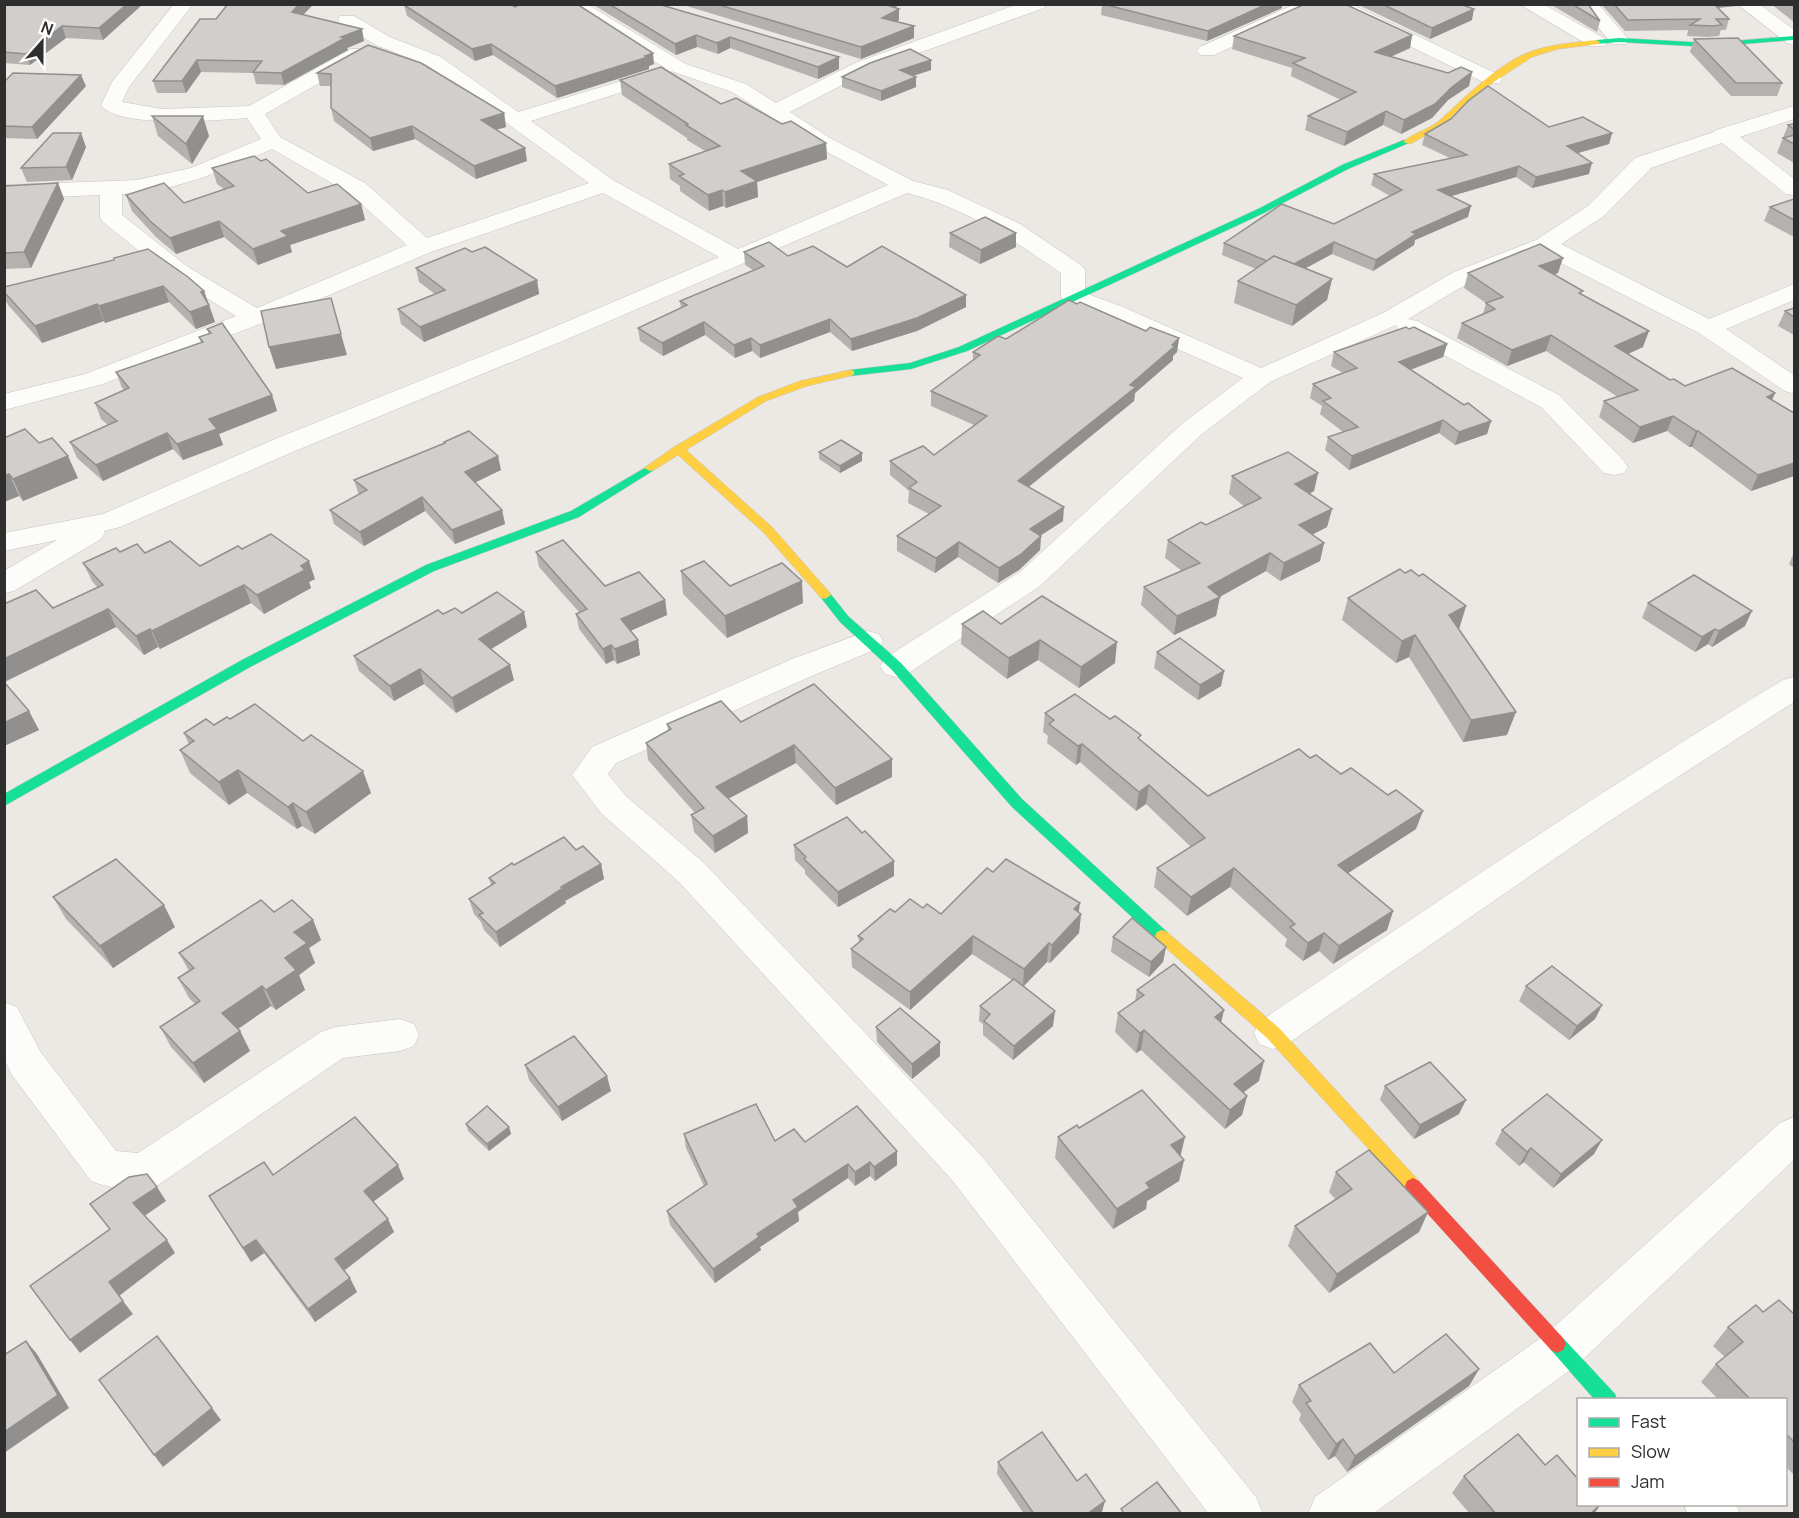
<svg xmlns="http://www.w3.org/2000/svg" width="1799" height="1518" viewBox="0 0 1799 1518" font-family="Manrope,sans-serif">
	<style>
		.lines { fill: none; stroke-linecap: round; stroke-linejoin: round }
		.street-casing { stroke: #c5c4c5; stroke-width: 1 }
		.fast-casing { stroke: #c5c4c5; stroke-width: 1 }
		.slow-casing { stroke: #c5c4c5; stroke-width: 1 }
		.jam-casing { stroke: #c5c4c5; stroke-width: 1 }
		.street { fill: #fcfcfb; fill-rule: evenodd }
		.fast { fill: #16e098; fill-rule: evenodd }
		.slow { fill: #ffcf43; fill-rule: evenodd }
		.jam { fill: #f24e42; fill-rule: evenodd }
		.wall { fill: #b4b1af }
		.shaded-wall { fill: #92908e }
		.building { fill: #d1cecb; stroke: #92908e; stroke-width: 1.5 }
	</style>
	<rect width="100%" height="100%" fill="#ece8e4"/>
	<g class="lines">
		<defs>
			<g id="street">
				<path d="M 174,4 L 193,4 L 129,87 L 122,102 L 162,109 L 249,106 L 351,49 L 365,49 L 368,53 L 365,57 L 265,114 L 280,137 L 365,183 L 427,238 L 589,183 L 427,65 L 376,45 L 340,24 L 338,20 L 340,16 L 354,16 L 390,37 L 441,57 L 518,112 L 665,68 L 564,4 L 587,4 L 686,64 L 746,84 L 776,103 L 855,63 L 1018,4 L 1046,4 L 1044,8 L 869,71 L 790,112 L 830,138 L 913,181 L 948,190 L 1020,224 L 1081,265 L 1085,270 L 1085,293 L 1123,307 L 1261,368 L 1383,313 L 1454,272 L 1536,240 L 1588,206 L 1635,158 L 1714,132 L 1716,130 L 1794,106 L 1794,119 L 1740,137 L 1794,179 L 1794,195 L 1786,194 L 1722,143 L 1651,168 L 1604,216 L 1561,244 L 1709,319 L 1794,284 L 1794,300 L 1726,329 L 1794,375 L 1794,394 L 1785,391 L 1699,333 L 1543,254 L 1470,282 L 1408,319 L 1417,321 L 1559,395 L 1624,461 L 1628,467 L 1624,473 L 1614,475 L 1604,473 L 1541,407 L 1399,331 L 1396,325 L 1270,382 L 1202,434 L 1040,586 L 907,674 L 896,677 L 885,674 L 880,666 L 885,658 L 1020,572 L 1184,422 L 1243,378 L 1105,317 L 1064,302 L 1061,297 L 1061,273 C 1012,239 965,208 907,193 L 565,340 L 295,451 L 120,527 L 104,531 L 105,533 L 101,539 L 14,591 L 4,593 L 4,571 L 57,540 L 4,551 L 4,533 L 103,514 L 275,439 L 547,330 L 719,257 L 603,193 L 431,252 L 265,322 L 103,384 L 4,410 L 4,394 L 85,374 L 236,316 L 172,277 L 103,222 L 100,217 L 100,195 L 4,199 L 4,185 L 137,180 L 191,168 L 261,139 L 247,118 C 219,120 117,129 101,105 L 112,82 ZM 671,71 L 732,92 L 816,146 L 888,185 L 738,249 L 613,180 L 531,121 L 669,77 ZM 272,149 L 349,193 L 407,245 L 257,308 L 188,267 L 122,215 L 122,194 C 175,192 224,170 272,149 Z"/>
				<path d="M 1295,4 L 1320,4 L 1318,8 L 1214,55 L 1200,55 L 1197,51 L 1200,47 Z"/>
				<path d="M 1325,4 L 1351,4 L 1499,75 L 1502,79 L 1499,83 L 1485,83 L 1363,23 L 1327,8 Z"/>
				<path d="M 1519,4 L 1543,4 L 1604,38 L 1607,42 L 1604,46 L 1590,46 Z"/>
				<path d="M 1579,4 L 1598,4 L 1626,36 L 1629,40 L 1626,44 L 1612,44 Z"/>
				<path d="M 1737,4 L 1759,4 L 1794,30 L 1794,45 L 1787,43 Z"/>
				<path d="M 868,631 L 879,634 L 883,641 L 879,648 L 814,675 L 616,763 L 608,774 L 626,796 L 703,862 L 980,1154 L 1256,1497 L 1263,1514 L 1209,1514 L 952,1180 L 679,882 L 602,814 L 572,775 L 592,747 L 792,659 Z"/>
				<path d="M 1794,677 L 1794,702 L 1608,822 L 1287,1044 L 1273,1049 L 1259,1044 L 1254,1033 L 1259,1022 C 1432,905 1604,788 1783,680 Z"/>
				<path d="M 4,1002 L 17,1007 L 40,1051 L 116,1151 L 138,1153 L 321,1032 L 335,1027 L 400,1019 L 414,1024 L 419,1035 L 414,1046 L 400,1051 L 343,1058 L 158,1185 C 137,1193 112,1189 91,1181 L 12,1075 L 4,1059 Z"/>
				<path d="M 1794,1117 L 1794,1160 L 1577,1365 L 1373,1514 L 1308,1514 L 1315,1497 L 1545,1335 L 1780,1123 Z"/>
				<path d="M 1684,1504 L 1736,1504 L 1740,1514 L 1687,1514 Z"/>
			</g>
			<g id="fast">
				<path d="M 1794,36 L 1794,40 L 1792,40 L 1708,47 L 1619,42 L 1596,44 L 1592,42 L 1596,40 L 1619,38 L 1708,43 Z"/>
				<path d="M 1404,140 L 1411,142 L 1348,169 L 1264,213 L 967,351 L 911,369 L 850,376 L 845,373 L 850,370 L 910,363 L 959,347 L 1258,209 L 1342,165 Z"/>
				<path d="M 650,465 L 656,468 L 654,470 L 579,517 L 434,571 L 252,666 L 4,806 L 4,794 L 242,660 L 426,565 L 571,511 Z"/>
				<path d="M 825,591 L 829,592 L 848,616 L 901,663 L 1022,799 L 1167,932 L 1169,936 L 1167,940 L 1162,942 L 1157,940 L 1012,807 L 891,669 L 840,622 L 819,595 Z"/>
				<path d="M 1557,1335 L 1563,1338 L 1615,1394 L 1617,1400 L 1595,1400 L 1551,1350 L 1548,1344 L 1551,1338 Z"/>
			</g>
			<g id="slow">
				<path d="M 1596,40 L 1600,42 L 1599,44 L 1558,49 L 1532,57 L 1495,81 L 1460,108 L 1443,126 L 1410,144 L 1403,142 C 1413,133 1428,130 1439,121 C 1463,99 1497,65 1527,53 C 1549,44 1573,43 1596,40 Z"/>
				<path d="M 850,370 L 854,371 L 854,375 L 807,386 L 766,401 L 686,450 L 772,527 L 829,592 L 831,595 L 825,599 L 821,598 L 764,533 L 678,455 L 654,470 L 650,471 L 644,468 L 674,447 L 758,397 L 800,381 Z"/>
				<path d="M 1162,930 L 1167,932 L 1279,1028 L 1419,1181 L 1421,1186 L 1419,1191 L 1413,1194 L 1407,1191 L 1267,1038 L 1157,940 L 1155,936 L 1157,932 Z"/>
			</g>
			<path id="jam" d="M 1413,1178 L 1419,1181 L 1563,1338 L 1566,1344 L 1563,1350 L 1557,1353 L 1551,1350 L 1407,1191 L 1405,1186 L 1407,1181 Z"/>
		</defs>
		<use href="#street" class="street-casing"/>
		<use href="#fast" class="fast-casing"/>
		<use href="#slow" class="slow-casing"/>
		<use href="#jam" class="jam-casing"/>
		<use href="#street" class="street"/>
		<use href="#fast" class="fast"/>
		<use href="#slow" class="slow"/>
		<use href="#jam" class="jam"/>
	</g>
	<g class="wall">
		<path d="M 7,4 L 143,4 L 103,40 L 66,38 L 30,65 L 4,63 L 4,5 Z"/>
		<path d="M 592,4 L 658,4 L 839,69 L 818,79 L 730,48 L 718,54 L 697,47 L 676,55 Z"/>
		<path d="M 680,4 L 900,4 L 895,8 L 899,20 L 896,22 L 914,26 L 914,38 L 861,59 Z"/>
		<path d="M 1282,4 L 1282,8 L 1207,41 L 1101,15 L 1102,5 Z"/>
		<path d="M 1357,4 L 1460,4 L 1472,20 L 1430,39 Z"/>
		<path d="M 1550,4 L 1588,4 L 1600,21 L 1597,32 Z"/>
		<path d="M 1601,4 L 1736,4 L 1736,6 L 1718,8 L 1729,19 L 1726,30 L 1721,30 L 1719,36 L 1708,37 L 1687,36 L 1688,30 L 1625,31 Z"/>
		<path d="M 1771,4 L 1794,4 L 1794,22 Z"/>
		<path d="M 404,5 L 515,7 L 654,64 L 649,66 L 649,69 L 557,98 L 493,55 L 475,61 L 407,16 Z"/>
		<path d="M 304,15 L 364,41 L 347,48 L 348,50 L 284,85 L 256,84 L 253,73 L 201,72 L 186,93 L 157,93 L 153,81 L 216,19 Z"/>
		<path d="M 1412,35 L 1410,48 L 1391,57 L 1448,73 L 1472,72 L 1469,86 L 1448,100 L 1432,118 L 1401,134 L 1383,125 L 1344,146 L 1305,130 L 1308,116 L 1341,100 L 1291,76 L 1292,68 L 1232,49 L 1234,36 Z"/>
		<path d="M 1694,39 L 1782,83 L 1777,96 L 1731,96 L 1690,52 Z"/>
		<path d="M 368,45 L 504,113 L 506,127 L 496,130 L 527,161 L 476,179 L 415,139 L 373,151 L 334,121 L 331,108 L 331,86 L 320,86 L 317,73 Z"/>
		<path d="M 931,60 L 931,70 L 913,76 L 916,87 L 881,101 L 842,87 L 842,77 Z"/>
		<path d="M 620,80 L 721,104 L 782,124 L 826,143 L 827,159 L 757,182 L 758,197 L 726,208 L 723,206 L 709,211 L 680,191 L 680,186 L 670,179 L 669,164 L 705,151 L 687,140 L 687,138 L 622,95 Z"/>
		<path d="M 4,82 L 86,86 L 37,139 L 4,138 Z"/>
		<path d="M 152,116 L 209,136 L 192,164 L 158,136 Z"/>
		<path d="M 1794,124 L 1794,163 L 1777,153 L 1788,125 Z"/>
		<path d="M 1549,127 L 1612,133 L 1609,144 L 1578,153 L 1589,174 L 1532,188 L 1516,177 L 1451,196 L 1468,217 L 1415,240 L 1414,245 L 1373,271 L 1332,254 L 1305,268 L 1332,279 L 1327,300 L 1292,326 L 1234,303 L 1238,281 L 1256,269 L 1222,255 L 1224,243 L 1334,224 L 1390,196 L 1371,185 L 1374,174 L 1450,158 L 1422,145 L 1425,134 Z"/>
		<path d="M 86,147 L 72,180 L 27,182 L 21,168 Z"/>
		<path d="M 212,168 L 308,193 L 361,204 L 365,220 L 290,245 L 292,252 L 258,265 L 224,237 L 176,254 L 156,237 L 132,211 L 126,195 L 184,203 L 224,189 L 217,184 Z"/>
		<path d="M 58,183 L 64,199 L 31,268 L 4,269 L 4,186 Z"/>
		<path d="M 1794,199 L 1794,237 L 1764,221 L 1770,207 Z"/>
		<path d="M 950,233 L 1016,233 L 1016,247 L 980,264 L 949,247 Z"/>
		<path d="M 472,252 L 537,280 L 539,294 L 424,342 L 401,324 L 398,309 L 435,294 L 419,282 L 416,268 Z"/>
		<path d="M 744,252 L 788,256 L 847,267 L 966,295 L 966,307 L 917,331 L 852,351 L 830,332 L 760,358 L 752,351 L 735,358 L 705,335 L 663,356 L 640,341 L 638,328 L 681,308 L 680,301 L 753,270 L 745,265 Z"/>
		<path d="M 114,260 L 204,291 L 215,322 L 196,329 L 169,302 L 105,323 L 104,321 L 42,343 L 8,305 L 4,297 L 4,287 Z"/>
		<path d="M 1468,273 L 1558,273 L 1554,275 L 1582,295 L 1643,347 L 1628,354 L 1670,380 L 1685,386 L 1775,393 L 1772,400 L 1794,413 L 1794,476 L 1751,491 L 1692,447 L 1689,447 L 1667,431 L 1633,443 L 1599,417 L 1604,401 L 1618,397 L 1546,351 L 1507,366 L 1457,338 L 1462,323 L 1483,314 L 1486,303 L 1464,288 Z"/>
		<path d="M 1794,308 L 1794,335 L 1778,326 L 1785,311 Z"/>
		<path d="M 207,329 L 272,395 L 277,411 L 219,434 L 223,445 L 183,460 L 173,449 L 103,481 L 77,458 L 70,442 L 108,425 L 101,419 L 95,403 L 124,390 L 122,388 L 116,372 L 201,343 L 199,337 L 209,334 Z"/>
		<path d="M 1409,329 L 1447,344 L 1443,357 L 1411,370 L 1464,405 L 1491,421 L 1487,434 L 1455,445 L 1439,433 L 1349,470 L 1325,450 L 1328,437 L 1343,432 L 1320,414 L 1322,406 L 1310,398 L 1313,384 L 1343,373 L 1331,366 L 1334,352 Z"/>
		<path d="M 1146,331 L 1179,338 L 1177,352 L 1173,356 L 1173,360 L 1135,393 L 1134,401 L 1029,487 L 1063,521 L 1041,535 L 1040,550 L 1019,570 L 998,583 L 958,557 L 935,573 L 897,551 L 897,536 L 929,514 L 908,503 L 909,491 L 890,475 L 890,461 L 934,455 L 974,425 L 931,406 L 931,391 L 973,361 L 973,352 L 1006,339 Z"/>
		<path d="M 4,438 L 39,443 L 78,478 L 23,501 L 19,496 L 4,502 Z"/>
		<path d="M 444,442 L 501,470 L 475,482 L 502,510 L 505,524 L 455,544 L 425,511 L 364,546 L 334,524 L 330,510 L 359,495 L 354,480 L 444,444 Z"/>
		<path d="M 819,452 L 862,453 L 862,461 L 840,473 L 819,459 Z"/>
		<path d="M 1318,473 L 1314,491 L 1310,494 L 1332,509 L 1327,527 L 1312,535 L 1324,543 L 1320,561 L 1280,581 L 1266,571 L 1219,597 L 1216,616 L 1174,635 L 1141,605 L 1144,587 L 1182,571 L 1165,558 L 1168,540 L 1206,525 L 1245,507 L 1229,494 L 1232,476 Z"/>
		<path d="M 242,549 L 315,579 L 309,582 L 311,588 L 264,614 L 251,603 L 160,649 L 158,647 L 144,655 L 116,627 L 5,682 L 39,730 L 4,746 L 4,604 L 53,608 L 97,587 L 92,581 L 83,563 L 120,552 L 145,553 L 200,566 Z"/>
		<path d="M 536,552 L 605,586 L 665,600 L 667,615 L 630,631 L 638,640 L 640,655 L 617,664 L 614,660 L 606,664 L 579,629 L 576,614 L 579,612 L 539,567 Z"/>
		<path d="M 1794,552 L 1794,568 L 1789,564 Z"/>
		<path d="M 681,571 L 730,586 L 803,603 L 727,638 L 683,594 Z"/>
		<path d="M 1405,573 L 1419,576 L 1466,606 L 1459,629 L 1507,735 L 1463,742 L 1409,657 L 1396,663 L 1342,620 L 1348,598 Z"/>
		<path d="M 1648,603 L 1745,626 L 1712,647 L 1708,644 L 1695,652 L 1642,618 Z"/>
		<path d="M 462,613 L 527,627 L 491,649 L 514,680 L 456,713 L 424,684 L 394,701 L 359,671 L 354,656 L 443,614 Z"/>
		<path d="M 962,624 L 1001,624 L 1115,663 L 1079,688 L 1038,660 L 1007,679 L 961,644 Z"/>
		<path d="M 1157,652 L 1224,671 L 1221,686 L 1198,700 L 1154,668 Z"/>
		<path d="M 1045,713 L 1141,740 L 1208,796 L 1310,758 L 1341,774 L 1416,829 L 1348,873 L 1393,911 L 1387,930 L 1333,964 L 1319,951 L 1303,961 L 1285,946 L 1287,939 L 1230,887 L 1187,916 L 1154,887 L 1157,868 L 1191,847 L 1146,804 L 1136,811 L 1080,762 L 1076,765 L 1047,743 L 1048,736 L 1043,732 Z"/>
		<path d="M 230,719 L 371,793 L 315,834 L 302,826 L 297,829 L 247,793 L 229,805 L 190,773 L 180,750 L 189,745 L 184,733 L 214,725 Z"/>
		<path d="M 741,722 L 892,759 L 892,777 L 836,805 L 796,763 L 728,799 L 747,816 L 748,833 L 715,853 L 694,832 L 691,815 L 695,813 L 648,760 L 646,743 L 668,730 L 667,724 Z"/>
		<path d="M 862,833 L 894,861 L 894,876 L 838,907 L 805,874 L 805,870 L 795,860 L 794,845 Z"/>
		<path d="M 576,850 L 601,864 L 604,879 L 565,901 L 566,903 L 500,947 L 484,930 L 481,922 L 474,914 L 469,899 L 491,886 L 489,878 L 514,865 Z"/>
		<path d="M 993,872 L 1081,914 L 1079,933 L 1050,963 L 1047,962 L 1023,986 L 1053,1026 L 1013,1060 L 983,1035 L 983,1024 L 979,1021 L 980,1006 L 1012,980 L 972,954 L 910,1010 L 852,967 L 851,949 L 859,942 L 858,936 L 895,912 L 923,908 L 941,914 Z"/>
		<path d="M 53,897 L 175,927 L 113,968 L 66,919 Z"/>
		<path d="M 274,912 L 313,920 L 321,940 L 309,948 L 315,963 L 299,975 L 305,990 L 276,1010 L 271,1006 L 238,1029 L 240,1031 L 250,1051 L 204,1083 L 171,1047 L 160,1027 L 195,1004 L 189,998 L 178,978 L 189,971 L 179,953 Z"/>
		<path d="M 1113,937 L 1166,947 L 1163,962 L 1149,977 L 1111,952 Z"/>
		<path d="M 1526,986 L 1602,1005 L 1595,1019 L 1569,1040 L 1519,1001 Z"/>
		<path d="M 1137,990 L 1224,1010 L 1221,1023 L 1259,1081 L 1243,1092 L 1247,1096 L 1242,1115 L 1225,1129 L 1141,1050 L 1136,1053 L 1115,1032 L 1118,1013 L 1135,1001 Z"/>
		<path d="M 876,1027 L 940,1042 L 940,1056 L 912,1079 L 877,1042 Z"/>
		<path d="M 525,1065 L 611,1091 L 562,1121 L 529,1080 Z"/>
		<path d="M 1385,1086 L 1459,1114 L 1414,1139 L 1380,1100 Z"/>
		<path d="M 466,1124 L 509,1127 L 511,1134 L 489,1151 L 468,1131 Z"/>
		<path d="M 1079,1128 L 1180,1156 L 1184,1160 L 1179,1181 L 1147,1201 L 1146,1209 L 1113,1229 L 1055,1158 L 1058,1137 Z"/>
		<path d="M 1502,1130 L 1594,1154 L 1553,1188 L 1524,1162 L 1519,1166 L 1495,1144 Z"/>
		<path d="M 684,1134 L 775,1141 L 805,1142 L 897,1151 L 897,1165 L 875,1181 L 870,1176 L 855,1186 L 848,1178 L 798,1212 L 799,1221 L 760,1247 L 761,1250 L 715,1283 L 670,1225 L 667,1211 L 704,1186 L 686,1148 Z"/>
		<path d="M 1336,1172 L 1428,1212 L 1419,1232 L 1329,1293 L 1288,1246 L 1295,1226 L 1336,1200 L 1329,1192 Z"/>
		<path d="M 273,1175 L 404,1179 L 373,1202 L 394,1232 L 344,1271 L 357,1292 L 315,1322 L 264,1253 L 251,1262 L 209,1196 Z"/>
		<path d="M 1763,1312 L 1794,1314 L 1794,1475 L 1785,1466 L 1785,1400 L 1719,1400 L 1701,1382 L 1716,1364 L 1725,1357 L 1713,1346 L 1728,1327 Z"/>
		<path d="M 1479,1369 L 1469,1386 L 1347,1472 L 1335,1456 L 1328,1460 L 1299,1420 L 1301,1414 L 1292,1402 L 1299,1385 L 1394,1373 Z"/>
		<path d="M 998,1462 L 1077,1481 L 1102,1512 L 1100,1514 L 1024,1514 L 997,1474 Z"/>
		<path d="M 1464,1476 L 1601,1504 L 1594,1514 L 1470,1514 L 1452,1493 Z"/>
	</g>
	<g class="shaded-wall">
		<path d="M 127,4 L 143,4 L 103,40 L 99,28 Z"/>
		<path d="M 299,4 L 314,4 L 295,23 L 292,12 Z"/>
		<path d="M 883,4 L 900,4 L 883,15 Z"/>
		<path d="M 1267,4 L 1282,4 L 1282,8 L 1207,41 L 1208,31 Z"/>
		<path d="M 1706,4 L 1736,4 L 1736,6 L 1704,9 Z"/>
		<path d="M 899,9 L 899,20 L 883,30 L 882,18 Z"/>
		<path d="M 1474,9 L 1472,20 L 1430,39 L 1432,28 Z"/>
		<path d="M 62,26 L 66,38 L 30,65 L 26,54 Z"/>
		<path d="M 914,26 L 914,38 L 861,59 L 861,47 Z"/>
		<path d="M 362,29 L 364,41 L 347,48 L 348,50 L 284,85 L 281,73 L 341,37 Z"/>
		<path d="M 696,35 L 697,47 L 676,55 L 675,44 Z"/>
		<path d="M 1412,35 L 1410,48 L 1372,65 L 1375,52 Z"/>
		<path d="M 730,37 L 730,48 L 718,54 L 717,43 Z"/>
		<path d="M 491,44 L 493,55 L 475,61 L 472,49 Z"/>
		<path d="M 653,53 L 654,64 L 649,66 L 649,69 L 557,98 L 555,86 Z"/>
		<path d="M 839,57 L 839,69 L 818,79 L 818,67 Z"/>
		<path d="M 197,60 L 201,72 L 186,93 L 182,81 Z"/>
		<path d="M 931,60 L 931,70 L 900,80 L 900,70 Z"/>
		<path d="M 1472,72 L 1469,86 L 1448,100 L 1432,118 L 1401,134 L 1404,120 Z"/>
		<path d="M 81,75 L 86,86 L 37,139 L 32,127 Z"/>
		<path d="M 916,77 L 916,87 L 881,101 L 881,91 Z"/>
		<path d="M 1386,111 L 1383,125 L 1344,146 L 1347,132 Z"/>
		<path d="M 504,113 L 506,127 L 484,133 L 481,120 Z"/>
		<path d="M 203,116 L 209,136 L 192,164 L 186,144 Z"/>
		<path d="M 412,126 L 415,139 L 373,151 L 370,138 Z"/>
		<path d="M 81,133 L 86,147 L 72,180 L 66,167 Z"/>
		<path d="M 1612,133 L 1609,144 L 1564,157 L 1567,146 Z"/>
		<path d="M 826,143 L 827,159 L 757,182 L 758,197 L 726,208 L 725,192 L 741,171 Z"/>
		<path d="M 525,148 L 527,161 L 476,179 L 474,166 Z"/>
		<path d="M 1592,163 L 1589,174 L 1532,188 L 1536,177 Z"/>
		<path d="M 1519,166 L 1516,177 L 1435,201 L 1438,190 Z"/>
		<path d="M 58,183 L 64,199 L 31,268 L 24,252 Z"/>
		<path d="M 722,190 L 723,206 L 709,211 L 708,195 Z"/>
		<path d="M 361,204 L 365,220 L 290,245 L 292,252 L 258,265 L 253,249 L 281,231 Z"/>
		<path d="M 1471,206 L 1468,217 L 1415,240 L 1414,245 L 1373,271 L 1376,260 L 1412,232 Z"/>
		<path d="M 219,221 L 224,237 L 176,254 L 170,238 Z"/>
		<path d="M 1016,233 L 1016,247 L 980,264 L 981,250 Z"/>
		<path d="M 1334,242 L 1332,254 L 1284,280 L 1286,269 Z"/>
		<path d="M 1563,258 L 1558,273 L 1534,281 L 1539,266 Z"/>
		<path d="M 1332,279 L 1327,300 L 1292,326 L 1296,305 Z"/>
		<path d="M 537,280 L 539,294 L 424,342 L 420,327 Z"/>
		<path d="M 163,286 L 169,302 L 105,323 L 99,306 Z"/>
		<path d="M 204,291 L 215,322 L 196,329 L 190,312 L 201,292 Z"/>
		<path d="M 966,295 L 966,307 L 917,331 L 852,351 L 851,339 Z"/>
		<path d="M 97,304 L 104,321 L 42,343 L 35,326 Z"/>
		<path d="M 830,319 L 830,332 L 760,358 L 760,345 Z"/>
		<path d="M 704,322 L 705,335 L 663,356 L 662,343 Z"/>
		<path d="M 1649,331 L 1643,347 L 1610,362 L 1615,346 Z"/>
		<path d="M 341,334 L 347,355 L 276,369 L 269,347 Z"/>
		<path d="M 1551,335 L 1546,351 L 1507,366 L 1512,350 Z"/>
		<path d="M 751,338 L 752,351 L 735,358 L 734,345 Z"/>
		<path d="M 1179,338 L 1177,352 L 1173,356 L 1173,360 L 1135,393 L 1134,401 L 1017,496 L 1018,481 L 1130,385 Z"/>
		<path d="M 1447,344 L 1443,357 L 1396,375 L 1399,362 Z"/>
		<path d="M 1775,393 L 1768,409 L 1767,397 Z"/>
		<path d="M 272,395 L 277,411 L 219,434 L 223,445 L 183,460 L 177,444 L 209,419 Z"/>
		<path d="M 1673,416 L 1667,431 L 1633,443 L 1640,427 Z"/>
		<path d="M 1443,420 L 1439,433 L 1349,470 L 1352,456 Z"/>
		<path d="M 1491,421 L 1487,434 L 1455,445 L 1459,432 Z"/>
		<path d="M 1696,431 L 1698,431 L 1692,447 L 1689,447 Z"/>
		<path d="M 167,433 L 173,449 L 103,481 L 96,465 Z"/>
		<path d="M 862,453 L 862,461 L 840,473 L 840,466 Z"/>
		<path d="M 68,456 L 78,478 L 23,501 L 13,479 Z"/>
		<path d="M 498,456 L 501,470 L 468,486 L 465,472 Z"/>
		<path d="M 1794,463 L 1794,476 L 1751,491 L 1758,475 Z"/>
		<path d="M 1318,473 L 1314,491 L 1292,502 L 1295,484 Z"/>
		<path d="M 9,474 L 19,496 L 4,502 L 4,476 Z"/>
		<path d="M 422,497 L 425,511 L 364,546 L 360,532 Z"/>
		<path d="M 1064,507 L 1063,521 L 1029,543 L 1030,529 Z"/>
		<path d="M 1332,509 L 1327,527 L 1295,543 L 1299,525 Z"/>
		<path d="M 502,510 L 505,524 L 455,544 L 452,530 Z"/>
		<path d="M 1041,536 L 1040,550 L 1019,570 L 998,583 L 999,568 Z"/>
		<path d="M 959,542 L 958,557 L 935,573 L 936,558 Z"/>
		<path d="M 1324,543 L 1320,561 L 1280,581 L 1284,563 Z"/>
		<path d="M 1270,553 L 1266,571 L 1216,599 L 1220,597 L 1216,616 L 1174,635 L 1177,616 L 1208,587 Z"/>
		<path d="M 309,561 L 315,579 L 309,582 L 311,588 L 264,614 L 257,595 Z"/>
		<path d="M 802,581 L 803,603 L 727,638 L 725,616 Z"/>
		<path d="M 244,585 L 251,603 L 160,649 L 152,631 Z"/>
		<path d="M 665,600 L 667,615 L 623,634 L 621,619 Z"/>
		<path d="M 1466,606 L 1459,629 L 1449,615 Z"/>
		<path d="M 108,609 L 116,627 L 4,682 L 4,659 Z"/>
		<path d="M 1752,611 L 1745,626 L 1712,647 L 1719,631 Z"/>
		<path d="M 524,612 L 527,627 L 483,654 L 479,639 Z"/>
		<path d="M 150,629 L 158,647 L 144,655 L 136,636 Z"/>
		<path d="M 1715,629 L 1708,644 L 1695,652 L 1702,637 Z"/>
		<path d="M 1415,635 L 1409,657 L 1396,663 L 1402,641 Z"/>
		<path d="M 638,640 L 640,655 L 617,664 L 615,649 Z"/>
		<path d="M 1040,640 L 1038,660 L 1007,679 L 1009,658 Z"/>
		<path d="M 1117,642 L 1115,663 L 1079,688 L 1081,667 Z"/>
		<path d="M 611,645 L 614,660 L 606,664 L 603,649 Z"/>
		<path d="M 510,665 L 514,680 L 456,713 L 452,698 Z"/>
		<path d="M 420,669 L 424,684 L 394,701 L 390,686 Z"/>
		<path d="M 1224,671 L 1221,686 L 1198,700 L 1200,685 Z"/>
		<path d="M 29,711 L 39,730 L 4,746 L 4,723 Z"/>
		<path d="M 1516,712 L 1507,735 L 1463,742 L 1471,720 Z"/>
		<path d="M 1082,744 L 1080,762 L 1076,765 L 1078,746 Z"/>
		<path d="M 794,745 L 796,763 L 718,804 L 716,787 Z"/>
		<path d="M 892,759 L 892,777 L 836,805 L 835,788 Z"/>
		<path d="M 238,770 L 247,793 L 229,805 L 219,782 Z"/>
		<path d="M 363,771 L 371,793 L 315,834 L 306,812 Z"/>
		<path d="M 1149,785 L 1146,804 L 1136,811 L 1139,792 Z"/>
		<path d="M 293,803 L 302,826 L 297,829 L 288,807 Z"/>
		<path d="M 1423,811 L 1416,829 L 1333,883 L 1338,865 Z"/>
		<path d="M 747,816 L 748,833 L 715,853 L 713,836 Z"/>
		<path d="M 894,861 L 894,876 L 838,907 L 838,892 Z"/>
		<path d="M 601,864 L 604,879 L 565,901 L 566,903 L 500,947 L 496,932 L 561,887 Z"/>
		<path d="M 1234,868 L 1230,887 L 1187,916 L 1191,897 Z"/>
		<path d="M 1080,903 L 1078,918 L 1081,914 L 1079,933 L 1050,963 L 1052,945 L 1074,909 Z"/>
		<path d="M 164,905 L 175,927 L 113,968 L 100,946 Z"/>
		<path d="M 1393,911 L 1387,930 L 1333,964 L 1339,946 Z"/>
		<path d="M 313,920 L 321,940 L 309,948 L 315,963 L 299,975 L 305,990 L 276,1010 L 266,990 L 285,958 L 294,932 Z"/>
		<path d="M 1324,933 L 1319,951 L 1303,961 L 1308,943 Z"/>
		<path d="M 973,936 L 972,954 L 910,1010 L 910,992 Z"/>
		<path d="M 1049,943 L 1047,962 L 1023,987 L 1024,969 Z"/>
		<path d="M 1166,947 L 1163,962 L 1149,977 L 1151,962 Z"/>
		<path d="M 262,986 L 271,1006 L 232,1033 L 222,1013 Z"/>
		<path d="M 1602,1005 L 1595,1019 L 1569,1040 L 1577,1026 Z"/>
		<path d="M 1224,1010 L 1219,1030 L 1215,1017 Z"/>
		<path d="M 1055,1011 L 1053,1026 L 1013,1060 L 1014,1046 Z"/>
		<path d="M 1144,1030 L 1141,1050 L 1136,1053 L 1140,1033 Z"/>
		<path d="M 240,1031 L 250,1051 L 204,1083 L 193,1063 Z"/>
		<path d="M 940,1042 L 940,1056 L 912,1079 L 912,1064 Z"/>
		<path d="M 1264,1061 L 1259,1081 L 1229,1103 L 1234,1084 Z"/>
		<path d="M 607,1076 L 611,1091 L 562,1121 L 558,1107 Z"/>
		<path d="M 1247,1096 L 1242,1115 L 1225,1129 L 1230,1110 Z"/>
		<path d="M 1466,1100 L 1459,1114 L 1414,1139 L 1420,1125 Z"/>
		<path d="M 509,1127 L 511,1134 L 489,1151 L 487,1144 Z"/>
		<path d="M 1185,1137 L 1180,1158 L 1171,1145 Z"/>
		<path d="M 1602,1140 L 1594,1154 L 1553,1188 L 1561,1174 Z"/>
		<path d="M 1531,1148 L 1524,1162 L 1519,1166 L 1527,1152 Z"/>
		<path d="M 897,1151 L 897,1165 L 875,1181 L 874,1167 Z"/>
		<path d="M 1184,1160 L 1179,1181 L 1147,1201 L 1146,1209 L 1113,1229 L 1117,1209 L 1146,1183 Z"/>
		<path d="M 870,1162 L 870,1176 L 855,1186 L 855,1172 Z"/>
		<path d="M 848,1164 L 848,1178 L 798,1212 L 799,1221 L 760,1247 L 761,1250 L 715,1283 L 713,1269 L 757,1234 L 793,1200 Z"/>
		<path d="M 398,1165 L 404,1179 L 370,1204 L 364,1191 Z"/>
		<path d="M 157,1187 L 166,1201 L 143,1217 L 133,1203 Z"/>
		<path d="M 1428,1212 L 1419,1232 L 1329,1293 L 1337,1274 Z"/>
		<path d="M 388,1219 L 394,1232 L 342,1272 L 335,1259 Z"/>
		<path d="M 167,1240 L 175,1253 L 119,1296 L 109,1282 Z"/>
		<path d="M 256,1240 L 264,1253 L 251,1262 L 243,1248 Z"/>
		<path d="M 350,1278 L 357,1292 L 315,1322 L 308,1309 Z"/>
		<path d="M 123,1301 L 133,1314 L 80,1353 L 70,1340 Z"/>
		<path d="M 26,1341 L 37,1354 L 69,1408 L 4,1453 L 4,1432 Z"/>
		<path d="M 1479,1369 L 1469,1386 L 1347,1472 L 1355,1456 Z"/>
		<path d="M 212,1408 L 221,1420 L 163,1467 L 154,1455 Z"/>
		<path d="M 1343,1439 L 1335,1456 L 1328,1460 L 1336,1444 Z"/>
		<path d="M 1105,1501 L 1102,1512 L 1100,1514 L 1087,1514 Z"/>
		<path d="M 1601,1504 L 1594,1514 L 1590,1514 Z"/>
	</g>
	<g class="building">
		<path d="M 7,4 L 127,4 L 99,28 L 62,26 L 26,54 L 4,52 L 4,5 Z"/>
		<path d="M 228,4 L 299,4 L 292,12 L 362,29 L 341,37 L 345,38 L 281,73 L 253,72 L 262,61 L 197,60 L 182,81 L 153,81 L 200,19 L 216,19 Z"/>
		<path d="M 406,4 L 510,4 L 515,7 L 521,4 L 577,4 L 653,53 L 645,56 L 648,57 L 555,86 L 491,44 L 472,49 L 404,5 Z"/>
		<path d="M 609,4 L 658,4 L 839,57 L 818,67 L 730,37 L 717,43 L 696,35 L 675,44 Z"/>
		<path d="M 716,4 L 884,4 L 899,9 L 882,18 L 914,26 L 861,47 Z"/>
		<path d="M 1103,4 L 1267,4 L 1208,31 Z"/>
		<path d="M 1305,4 L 1345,4 L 1412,35 L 1375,52 L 1448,73 L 1461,67 L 1472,72 L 1452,87 L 1435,104 L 1404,120 L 1386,111 L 1347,132 L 1308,116 L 1356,92 L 1293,63 L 1305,58 L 1234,36 Z"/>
		<path d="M 1382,4 L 1460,4 L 1474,9 L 1432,28 Z"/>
		<path d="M 1572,4 L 1588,4 L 1600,21 Z"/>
		<path d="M 1614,4 L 1714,4 L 1729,19 L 1716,19 L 1722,25 L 1712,26 L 1690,25 L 1700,19 L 1628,20 Z"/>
		<path d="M 1738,38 L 1782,83 L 1736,83 L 1694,39 Z"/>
		<path d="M 368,45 L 421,63 L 504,113 L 481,120 L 525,148 L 474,166 L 412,126 L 370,138 L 331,108 L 331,74 L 317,73 Z"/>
		<path d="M 910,49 L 931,60 L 900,70 L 916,77 L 881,91 L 842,77 L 870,63 Z"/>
		<path d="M 661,67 L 721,104 L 736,98 L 782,124 L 791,121 L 826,143 L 741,171 L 757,181 L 725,192 L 722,190 L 708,195 L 679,176 L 684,174 L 669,164 L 720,146 L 686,125 L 688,124 L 620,80 Z"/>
		<path d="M 13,73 L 81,75 L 32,127 L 4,126 L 4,82 Z"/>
		<path d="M 1488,86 L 1549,127 L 1583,117 L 1612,133 L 1567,146 L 1592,163 L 1536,177 L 1519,166 L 1438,190 L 1471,206 L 1412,232 L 1416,234 L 1376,260 L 1334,242 L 1294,264 L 1274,256 L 1267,261 L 1224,243 L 1282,204 L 1334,224 L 1402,190 L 1374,174 L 1467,155 L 1425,134 L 1451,119 L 1468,101 Z"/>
		<path d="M 152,116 L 203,116 L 186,144 Z"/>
		<path d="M 1794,124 L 1794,129 L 1788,125 Z"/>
		<path d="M 53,133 L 81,133 L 66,167 L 21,168 Z"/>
		<path d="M 1794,135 L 1794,144 L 1783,138 Z"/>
		<path d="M 254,156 L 261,161 L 266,159 L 308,193 L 337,184 L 361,204 L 281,231 L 288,236 L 253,249 L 219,221 L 170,238 L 150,221 L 126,195 L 164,183 L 184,203 L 234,186 L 212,168 Z"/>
		<path d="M 58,183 L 24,252 L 4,253 L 4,186 Z"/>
		<path d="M 1794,199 L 1794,220 L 1770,207 Z"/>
		<path d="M 985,217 L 1016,233 L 981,250 L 950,233 Z"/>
		<path d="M 769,242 L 788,256 L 813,246 L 847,267 L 882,246 L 966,295 L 917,318 L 851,339 L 830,319 L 760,345 L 751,338 L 734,345 L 704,322 L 662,343 L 638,328 L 687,305 L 680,301 L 764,266 L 744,252 Z"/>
		<path d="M 1540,244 L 1563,258 L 1539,266 L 1583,291 L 1579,293 L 1649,331 L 1615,346 L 1670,380 L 1674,379 L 1685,386 L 1732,368 L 1775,393 L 1767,397 L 1794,413 L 1794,463 L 1758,475 L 1698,431 L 1696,431 L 1673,416 L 1640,427 L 1604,401 L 1638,390 L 1551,335 L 1512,350 L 1462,323 L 1495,309 L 1486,303 L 1503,297 L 1468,273 Z"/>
		<path d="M 485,247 L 537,280 L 420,327 L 398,309 L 445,290 L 416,268 L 465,248 L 472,252 Z"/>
		<path d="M 148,249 L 188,277 L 204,291 L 201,292 L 209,305 L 190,312 L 163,286 L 99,306 L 97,304 L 35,326 L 4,292 L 4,287 L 114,260 L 114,258 Z"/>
		<path d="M 1274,256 L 1332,279 L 1296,305 L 1238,281 Z"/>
		<path d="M 331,298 L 341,334 L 269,347 L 261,311 Z"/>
		<path d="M 1069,300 L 1077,304 L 1080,302 L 1146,331 L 1150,327 L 1179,338 L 1172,345 L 1175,346 L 1130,385 L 1136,387 L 1018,481 L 1064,507 L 1030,529 L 1041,536 L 1020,555 L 999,568 L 959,542 L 936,558 L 897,536 L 941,506 L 909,488 L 917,482 L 890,461 L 923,446 L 934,455 L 987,416 L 931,391 L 980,355 L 973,352 L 998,336 L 1006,339 Z"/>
		<path d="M 1794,308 L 1794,317 L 1785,311 Z"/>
		<path d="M 222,323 L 272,395 L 209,419 L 217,429 L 177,444 L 167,433 L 96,465 L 70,442 L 117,421 L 95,403 L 129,388 L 116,372 L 203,342 L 199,337 L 211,333 L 207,329 Z"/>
		<path d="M 1406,327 L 1409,329 L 1414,327 L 1447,344 L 1399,362 L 1464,405 L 1468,403 L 1491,421 L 1459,432 L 1443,420 L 1352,456 L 1328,437 L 1358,427 L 1323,401 L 1331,398 L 1313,384 L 1357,368 L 1334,352 Z"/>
		<path d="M 25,429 L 39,443 L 52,438 L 68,456 L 13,479 L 9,474 L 4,476 L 4,438 Z"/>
		<path d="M 469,431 L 498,456 L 465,472 L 502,510 L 452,530 L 422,497 L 360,532 L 330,510 L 367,490 L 354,480 L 445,443 L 444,442 Z"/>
		<path d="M 841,440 L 862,453 L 840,466 L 819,452 Z"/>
		<path d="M 1288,452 L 1318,473 L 1295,484 L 1332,509 L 1299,525 L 1324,543 L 1284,563 L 1270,553 L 1208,587 L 1220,597 L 1177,616 L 1144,587 L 1200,563 L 1168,540 L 1201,522 L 1206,525 L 1261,498 L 1232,476 Z"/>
		<path d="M 271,534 L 309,561 L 301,566 L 305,570 L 257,595 L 244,585 L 152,631 L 150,629 L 136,636 L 108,609 L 4,659 L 4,604 L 36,590 L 53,608 L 103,585 L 83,563 L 116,548 L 120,552 L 137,544 L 145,553 L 170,541 L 200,566 L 238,546 L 242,549 Z"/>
		<path d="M 563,540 L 605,586 L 639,572 L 665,600 L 621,619 L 638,640 L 615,649 L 611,645 L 603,649 L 576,614 L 587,609 L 536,552 Z"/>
		<path d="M 704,561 L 730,586 L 782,563 L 802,581 L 725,616 L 681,571 Z"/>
		<path d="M 1400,569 L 1405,573 L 1411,570 L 1419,576 L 1423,574 L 1466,606 L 1449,615 L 1516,712 L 1471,720 L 1415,635 L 1402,641 L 1348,598 Z"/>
		<path d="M 1694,575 L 1752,611 L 1719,631 L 1715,629 L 1702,637 L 1648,603 Z"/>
		<path d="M 497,592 L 524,612 L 479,639 L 510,665 L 452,698 L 420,669 L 390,686 L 354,656 L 438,610 L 443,614 L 455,608 L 462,613 Z"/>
		<path d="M 1042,596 L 1117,642 L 1081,667 L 1040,640 L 1009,658 L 962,624 L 983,611 L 1001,624 Z"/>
		<path d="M 1180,638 L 1224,671 L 1200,685 L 1157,652 Z"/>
		<path d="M 4,682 L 29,711 L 4,723 Z"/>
		<path d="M 814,684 L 892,759 L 835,788 L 794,745 L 716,787 L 747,816 L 713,836 L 691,815 L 704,808 L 646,743 L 671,729 L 667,724 L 721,701 L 741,722 Z"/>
		<path d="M 1075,694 L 1110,719 L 1115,716 L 1141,735 L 1138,738 L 1208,796 L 1299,749 L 1310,758 L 1316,755 L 1341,774 L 1351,768 L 1388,795 L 1396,790 L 1423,811 L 1338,865 L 1393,911 L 1339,946 L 1324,933 L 1308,943 L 1290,927 L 1295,924 L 1234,868 L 1191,897 L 1157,868 L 1205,838 L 1149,785 L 1139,792 L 1082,744 L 1078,746 L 1049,724 L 1054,720 L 1045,713 Z"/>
		<path d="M 255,704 L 303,741 L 311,735 L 363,771 L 306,812 L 293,803 L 288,807 L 238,770 L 219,782 L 180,750 L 194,741 L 184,733 L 206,719 L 214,725 L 227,717 L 230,719 Z"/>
		<path d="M 847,817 L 862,833 L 865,831 L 894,861 L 838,892 L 804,859 L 806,857 L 794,845 Z"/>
		<path d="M 564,837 L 576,850 L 583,846 L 601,864 L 561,887 L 563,888 L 496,932 L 479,915 L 483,913 L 469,899 L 495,883 L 489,878 L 512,863 L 514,865 Z"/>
		<path d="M 116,859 L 164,905 L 100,946 L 53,897 Z"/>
		<path d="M 1006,859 L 1080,903 L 1074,909 L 1081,914 L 1052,945 L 1049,943 L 1024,969 L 973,936 L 910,992 L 851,949 L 863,939 L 858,936 L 890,909 L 895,912 L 910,899 L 923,908 L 927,904 L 941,914 L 987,868 L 993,872 Z"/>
		<path d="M 261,900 L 274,912 L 292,900 L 313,920 L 294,932 L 307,943 L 285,958 L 296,970 L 266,990 L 262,986 L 222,1013 L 240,1031 L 193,1063 L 160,1027 L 200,1001 L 178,978 L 194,968 L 179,953 Z"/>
		<path d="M 1132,918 L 1166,947 L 1151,962 L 1113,937 Z"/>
		<path d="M 1174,964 L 1224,1010 L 1215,1017 L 1264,1061 L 1234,1084 L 1247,1096 L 1230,1110 L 1144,1030 L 1140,1033 L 1118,1013 L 1144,995 L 1137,990 Z"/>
		<path d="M 1552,966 L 1602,1005 L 1577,1026 L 1526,986 Z"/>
		<path d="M 1014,979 L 1055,1011 L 1014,1046 L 984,1021 L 990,1014 L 980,1006 Z"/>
		<path d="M 900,1008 L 940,1042 L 912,1064 L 876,1027 Z"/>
		<path d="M 574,1036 L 607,1076 L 558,1107 L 525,1065 Z"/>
		<path d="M 1430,1062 L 1466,1100 L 1420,1125 L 1385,1086 Z"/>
		<path d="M 1142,1090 L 1185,1137 L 1171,1145 L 1184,1160 L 1146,1183 L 1150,1188 L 1117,1209 L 1058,1137 L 1077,1125 L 1079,1128 Z"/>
		<path d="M 1547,1094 L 1602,1140 L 1561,1174 L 1531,1148 L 1527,1152 L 1502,1130 Z"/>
		<path d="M 756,1104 L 775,1141 L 794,1129 L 805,1142 L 857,1106 L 897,1151 L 874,1167 L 870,1162 L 855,1172 L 848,1164 L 793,1200 L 798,1207 L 757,1234 L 759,1237 L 713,1269 L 667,1211 L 707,1184 L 684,1134 Z"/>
		<path d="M 487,1106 L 509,1127 L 487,1144 L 466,1124 Z"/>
		<path d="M 355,1117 L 398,1165 L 364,1191 L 388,1219 L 335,1259 L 350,1278 L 308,1309 L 256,1240 L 243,1248 L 209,1196 L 264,1162 L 273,1175 Z"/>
		<path d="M 1369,1150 L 1428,1212 L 1337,1274 L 1295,1226 L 1352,1189 L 1336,1172 Z"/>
		<path d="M 147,1174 L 157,1187 L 133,1203 L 167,1240 L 109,1282 L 123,1301 L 70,1340 L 30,1286 L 110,1229 L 90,1204 L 129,1177 Z"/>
		<path d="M 1779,1300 L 1794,1314 L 1794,1442 L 1785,1433 L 1785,1400 L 1751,1400 L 1716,1364 L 1743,1342 L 1728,1327 L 1756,1305 L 1763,1312 Z"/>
		<path d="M 1446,1334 L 1479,1369 L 1355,1456 L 1343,1439 L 1336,1444 L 1306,1403 L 1311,1401 L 1299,1385 L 1370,1343 L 1394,1373 Z"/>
		<path d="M 157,1336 L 212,1408 L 154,1455 L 99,1380 Z"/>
		<path d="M 26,1341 L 58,1395 L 4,1432 L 4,1355 Z"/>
		<path d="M 1042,1432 L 1077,1481 L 1086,1474 L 1105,1501 L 1087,1514 L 1034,1514 L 998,1462 Z"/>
		<path d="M 1518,1434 L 1545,1465 L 1557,1455 L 1578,1479 L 1578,1504 L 1601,1504 L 1590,1514 L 1496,1514 L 1464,1476 Z"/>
		<path d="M 1157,1482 L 1182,1514 L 1124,1514 L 1121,1509 Z"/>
	</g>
	<rect width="1799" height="1518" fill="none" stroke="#2e2e2e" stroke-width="12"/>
	<rect x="1577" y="1398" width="210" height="108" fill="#ffffff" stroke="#ababab" stroke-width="1.5"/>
	<rect x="1589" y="1418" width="30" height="9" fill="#16e098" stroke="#ababab" stroke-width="1.5"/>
	<text x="1631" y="1428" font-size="18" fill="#2e2e2e">Fast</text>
	<rect x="1589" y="1448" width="30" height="9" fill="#ffcf43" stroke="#ababab" stroke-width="1.5"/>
	<text x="1631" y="1458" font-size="18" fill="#2e2e2e">Slow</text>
	<rect x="1589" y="1478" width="30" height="9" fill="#f24e42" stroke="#ababab" stroke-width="1.5"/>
	<text x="1631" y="1488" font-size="18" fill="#2e2e2e">Jam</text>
	<g transform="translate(42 42) rotate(21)" stroke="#ffffff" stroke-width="4.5" paint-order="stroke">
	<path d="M0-4.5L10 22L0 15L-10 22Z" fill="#2e2e2e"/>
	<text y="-9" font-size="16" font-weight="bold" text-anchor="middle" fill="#2e2e2e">N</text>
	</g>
</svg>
